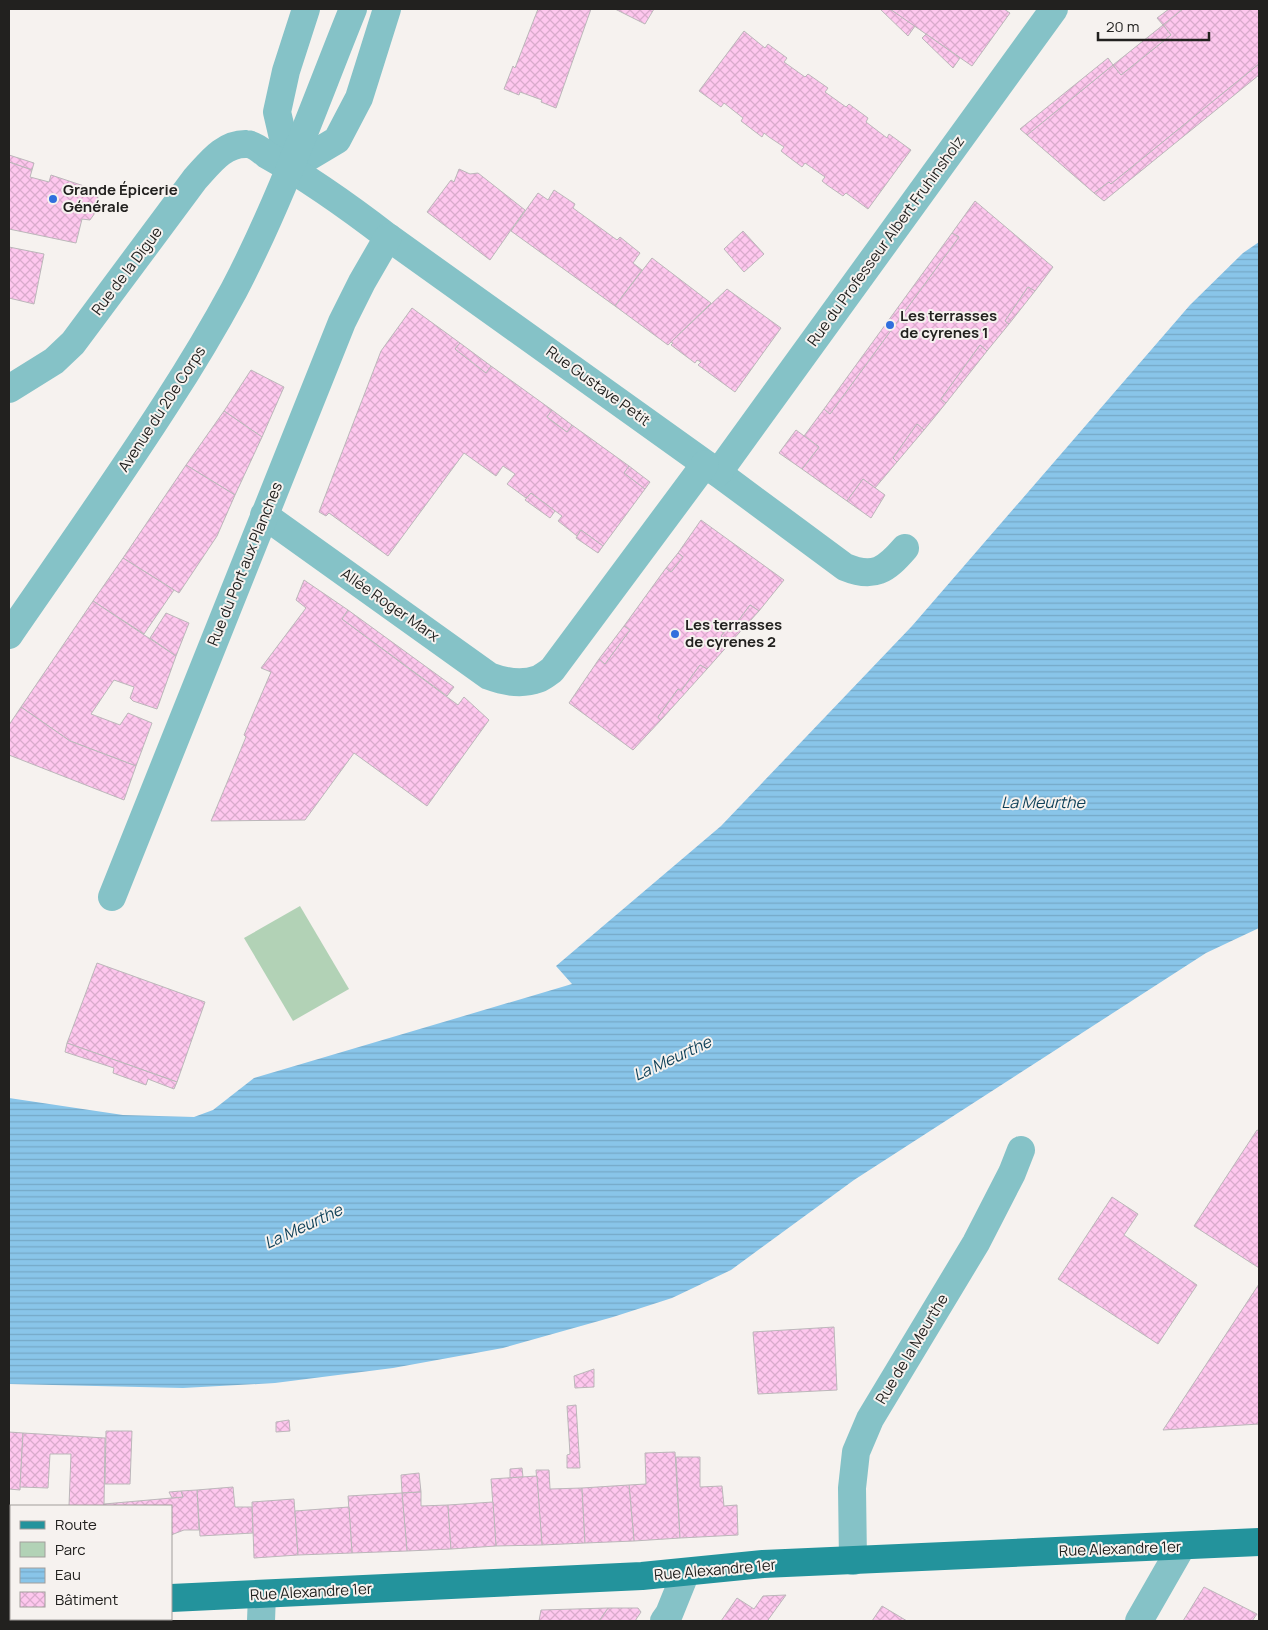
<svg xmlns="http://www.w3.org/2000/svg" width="1268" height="1630" viewBox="0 0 1268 1630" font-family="Manrope,sans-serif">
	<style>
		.park { fill: #b2d2b6 }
		.water { fill: url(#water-rules) }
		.building { fill: url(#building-cross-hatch); stroke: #bcb7ba }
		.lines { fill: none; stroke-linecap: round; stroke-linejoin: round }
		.minor { stroke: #85c2c7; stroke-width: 28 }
		.major { stroke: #23939c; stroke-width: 28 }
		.poi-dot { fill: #306fdd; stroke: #f6f2ef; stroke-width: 2 }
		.labels { text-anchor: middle; stroke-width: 4; stroke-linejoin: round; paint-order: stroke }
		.poi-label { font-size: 15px; font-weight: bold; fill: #22211f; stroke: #f6f2ef; text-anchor: start }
		.street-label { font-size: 15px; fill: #22211f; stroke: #f6f2ef }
		.water-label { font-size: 16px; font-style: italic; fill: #0d3f57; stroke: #f6f2ef }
	</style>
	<defs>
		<pattern id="water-rules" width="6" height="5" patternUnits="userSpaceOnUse" patternTransform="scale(1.25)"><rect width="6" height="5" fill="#89c5e9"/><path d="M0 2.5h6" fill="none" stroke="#76a9c7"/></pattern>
		<pattern id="building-cross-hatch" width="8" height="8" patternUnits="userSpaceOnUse" patternTransform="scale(1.25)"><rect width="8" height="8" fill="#fec7ee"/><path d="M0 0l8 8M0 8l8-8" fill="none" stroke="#d9abcc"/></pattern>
	</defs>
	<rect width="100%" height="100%" fill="#f6f2ef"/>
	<path class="park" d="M 300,906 L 349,989 L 293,1021 L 244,938 Z"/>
	<path class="water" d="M 1259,242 L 1259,928 L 1206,953 L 854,1180 L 731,1270 L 672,1298 L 613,1317 L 503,1348 L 393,1368 L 275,1383 L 183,1388 L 9,1384 L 9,1098 L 123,1115 L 194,1117 L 213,1110 L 254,1078 L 572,984 L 556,966 L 721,826 L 912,626 L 1190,305 L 1243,253 Z"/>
	<g class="building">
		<path d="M 538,9 L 591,9 L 556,108 L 541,102 L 542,100 L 520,92 L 519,95 L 504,89 L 513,66 L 515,68 Z"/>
		<path d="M 615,9 L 654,9 L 645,24 Z"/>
		<path d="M 880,9 L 890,9 L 915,26 L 908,36 Z"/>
		<path d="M 890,9 L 1004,9 L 1010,13 L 972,66 Z"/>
		<path d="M 1169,9 L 1183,9 L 1163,25 L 1157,18 Z"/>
		<path d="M 1183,9 L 1259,9 L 1259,64 L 1111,184 L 1109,182 L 1094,193 L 1027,135 L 1113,65 L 1121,75 L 1171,35 L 1163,25 Z"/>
		<path d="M 1163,25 L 1171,35 L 1121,75 L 1113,65 Z"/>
		<path d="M 744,31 L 765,48 L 768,44 L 787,58 L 784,62 L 805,77 L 808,74 L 828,88 L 825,92 L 846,107 L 849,104 L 868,118 L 866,122 L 887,138 L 889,134 L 911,150 L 868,209 L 846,193 L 843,196 L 827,185 L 822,181 L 825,177 L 805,163 L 802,167 L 786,155 L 781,151 L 784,147 L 769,137 L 764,133 L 762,137 L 741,121 L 743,118 L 724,103 L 721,107 L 699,91 Z"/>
		<path d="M 926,34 L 960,58 L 953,68 L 922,38 Z"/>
		<path d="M 1108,58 L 1113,65 L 1027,135 L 1020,129 Z"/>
		<path d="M 1259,64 L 1259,75 L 1104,201 L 1094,193 L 1109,182 L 1111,184 Z"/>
		<path d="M 9,155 L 34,163 L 32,170 L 9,162 Z"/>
		<path d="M 9,162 L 32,170 L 30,177 L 49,182 L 51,175 L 93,189 L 97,193 L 99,204 L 97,210 L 90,220 L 82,219 L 76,243 L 9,229 Z"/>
		<path d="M 459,169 L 470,174 L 478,173 L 525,210 L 490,260 L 427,212 L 451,180 L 454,182 Z"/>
		<path d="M 554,190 L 575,204 L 573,208 L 617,240 L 620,237 L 640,253 L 633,263 L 642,270 L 615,306 L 511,231 L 538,193 L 548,200 Z"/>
		<path d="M 975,201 L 1053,267 L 1035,291 L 1028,287 L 1005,321 L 1009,324 L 987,351 L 980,345 L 941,399 L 946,403 L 924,430 L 917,424 L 893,458 L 897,462 L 875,488 L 863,479 L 847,501 L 802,469 L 819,447 L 804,436 L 824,409 L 830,414 L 959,237 L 952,233 Z"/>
		<path d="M 743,231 L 764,254 L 744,272 L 724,249 Z"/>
		<path d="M 952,233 L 959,237 L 830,414 L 824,409 Z"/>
		<path d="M 9,247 L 44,254 L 34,304 L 9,298 Z"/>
		<path d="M 652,258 L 711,303 L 668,345 L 615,306 Z"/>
		<path d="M 1028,287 L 1035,291 L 1009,324 L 1005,321 Z"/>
		<path d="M 727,289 L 781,328 L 735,392 L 698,365 L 701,362 L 697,360 L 695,363 L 671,345 L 673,343 L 671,342 Z"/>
		<path d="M 412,308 L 460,343 L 455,349 L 486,373 L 491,366 L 552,410 L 547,417 L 553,422 L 567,432 L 572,425 L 629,466 L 624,473 L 645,489 L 603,546 L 581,530 L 577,536 L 558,521 L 562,516 L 531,493 L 526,498 L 507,484 L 515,474 L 503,466 L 496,476 L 464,453 L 388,556 L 329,513 L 326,516 L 319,512 L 381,351 Z"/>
		<path d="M 460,343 L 491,366 L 486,373 L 455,349 Z"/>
		<path d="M 980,345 L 987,351 L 946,403 L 941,399 Z"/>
		<path d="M 251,370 L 284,387 L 262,437 L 224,411 Z"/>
		<path d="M 552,410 L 572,425 L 567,432 L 547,417 Z"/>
		<path d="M 224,411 L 262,437 L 235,495 L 186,465 Z"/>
		<path d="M 917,424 L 924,430 L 897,462 L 893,458 Z"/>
		<path d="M 796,430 L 819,447 L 802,469 L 779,453 Z"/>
		<path d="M 186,465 L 235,495 L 217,536 L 179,593 L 123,558 Z"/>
		<path d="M 629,466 L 650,482 L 645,489 L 624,473 Z"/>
		<path d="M 863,479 L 885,495 L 871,518 L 847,501 Z"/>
		<path d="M 531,493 L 555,511 L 550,518 L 525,500 Z"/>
		<path d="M 701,520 L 784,580 L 759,611 L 750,605 L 730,632 L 726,630 L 721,636 L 730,643 L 707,669 L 700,665 L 681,691 L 678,689 L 658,717 L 661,720 L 633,750 L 569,703 L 599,659 L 605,664 L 630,630 L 624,626 L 666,568 L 671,572 L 683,557 L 678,553 Z"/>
		<path d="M 581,530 L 603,546 L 598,553 L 576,538 Z"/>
		<path d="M 678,553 L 683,557 L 671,572 L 666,568 Z"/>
		<path d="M 123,558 L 174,590 L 144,634 L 93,601 Z"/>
		<path d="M 304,580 L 348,610 L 342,619 L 458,705 L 464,697 L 489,720 L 427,806 L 354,753 L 305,820 L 211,821 L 246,737 L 244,735 L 271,672 L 261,668 L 306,608 L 296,600 Z"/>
		<path d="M 93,601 L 176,656 L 157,709 L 133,701 L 130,698 L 134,687 L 114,680 L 91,714 L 120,725 L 128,713 L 152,723 L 136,766 L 70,741 L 21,707 Z"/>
		<path d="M 750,605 L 759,611 L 730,643 L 721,636 L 726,630 L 730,632 Z"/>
		<path d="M 348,610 L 454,687 L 447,696 L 342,619 Z"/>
		<path d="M 166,613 L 189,623 L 176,656 L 150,638 Z"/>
		<path d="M 624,626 L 630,630 L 605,664 L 599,659 Z"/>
		<path d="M 700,665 L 707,669 L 661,720 L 658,717 L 678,689 L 681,691 Z"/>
		<path d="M 21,707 L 70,741 L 136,766 L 124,800 L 9,755 L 9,725 Z"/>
		<path d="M 97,963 L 205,1002 L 177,1082 L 67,1043 Z"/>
		<path d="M 67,1043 L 177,1082 L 174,1089 L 148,1079 L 146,1085 L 113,1073 L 114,1068 L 65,1052 Z"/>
		<path d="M 1257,1130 L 1259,1131 L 1259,1268 L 1194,1226 Z"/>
		<path d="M 1112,1197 L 1138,1214 L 1124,1235 L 1197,1285 L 1158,1344 L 1058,1279 Z"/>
		<path d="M 1259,1284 L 1259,1424 L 1163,1430 Z"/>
		<path d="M 834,1327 L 837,1390 L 758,1394 L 753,1332 Z"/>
		<path d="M 594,1369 L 594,1387 L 575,1388 L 574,1376 Z"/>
		<path d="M 576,1405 L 580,1468 L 567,1468 L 567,1455 L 570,1454 L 567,1406 Z"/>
		<path d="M 289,1420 L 290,1431 L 276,1432 L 276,1422 Z"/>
		<path d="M 106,1431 L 132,1431 L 130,1484 L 105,1484 Z"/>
		<path d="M 9,1432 L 23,1433 L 20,1490 L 9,1489 Z"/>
		<path d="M 23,1433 L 105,1438 L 104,1506 L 69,1506 L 71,1454 L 50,1454 L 48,1488 L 20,1487 Z"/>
		<path d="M 675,1452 L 680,1538 L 634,1541 L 629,1485 L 646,1484 L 645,1453 Z"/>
		<path d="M 676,1457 L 700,1457 L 700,1487 L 722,1486 L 724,1506 L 737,1505 L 738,1535 L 680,1538 Z"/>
		<path d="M 522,1468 L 523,1477 L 510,1478 L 510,1469 Z"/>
		<path d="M 536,1470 L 549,1470 L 550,1489 L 582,1488 L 585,1543 L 542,1545 Z"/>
		<path d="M 419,1473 L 421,1492 L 402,1493 L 401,1475 Z"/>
		<path d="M 537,1476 L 542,1545 L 496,1546 L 491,1479 Z"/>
		<path d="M 629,1485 L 634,1541 L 585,1543 L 582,1488 Z"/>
		<path d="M 233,1487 L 235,1507 L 252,1507 L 253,1533 L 200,1536 L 197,1490 Z"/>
		<path d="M 197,1490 L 199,1530 L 184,1530 L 171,1535 L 171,1506 L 104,1506 L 104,1504 L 183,1497 L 181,1491 Z"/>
		<path d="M 181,1491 L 183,1497 L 172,1498 L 169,1492 Z"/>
		<path d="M 421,1492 L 421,1506 L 448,1505 L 451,1549 L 407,1551 L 402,1493 Z"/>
		<path d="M 402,1493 L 407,1551 L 352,1553 L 348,1496 Z"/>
		<path d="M 294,1499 L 298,1555 L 254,1558 L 252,1502 Z"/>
		<path d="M 493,1502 L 496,1546 L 451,1549 L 448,1505 Z"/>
		<path d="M 349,1507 L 352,1553 L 298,1555 L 295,1511 Z"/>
		<path d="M 1204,1587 L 1257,1614 L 1252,1621 L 1183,1621 Z"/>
		<path d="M 786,1595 L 768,1620 L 771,1621 L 721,1621 L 737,1598 L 754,1609 L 763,1596 Z"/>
		<path d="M 882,1606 L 907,1621 L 872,1621 Z"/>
		<path d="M 608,1608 L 638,1608 L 641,1612 L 635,1621 L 599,1621 Z"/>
		<path d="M 608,1608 L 599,1621 L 539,1621 L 541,1610 Z"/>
	</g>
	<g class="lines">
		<g class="minor">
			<path d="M 290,168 L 337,140 L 359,98 L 387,9"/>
			<path d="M 290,168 L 277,112 L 286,71 L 306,9"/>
			<path d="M 9,389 L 54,361 L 73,343 L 195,179 C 209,164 223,143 247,144 C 253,144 262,151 267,155 C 310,179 349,207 388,237 L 718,473 L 845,567 C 874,579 886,570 905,548"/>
			<path d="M 718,473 L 1054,9"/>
			<path d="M 264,515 L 489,676 C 505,682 522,685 538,679 C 543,677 548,673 552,670 L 705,464"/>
			<path d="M 9,635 C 62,558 116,482 166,404 C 190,367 213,329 234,290 C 281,200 315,103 353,9"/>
			<path d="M 112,897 L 342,322 L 362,282 L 388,237"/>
			<path d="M 853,1561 L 852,1488 L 856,1452 L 870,1419 L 976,1243 L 1012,1173 L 1021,1150"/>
			<path d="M 261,1621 L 262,1594"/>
			<path d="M 664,1621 L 669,1614 L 686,1572"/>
			<path d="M 1139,1621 L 1182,1546"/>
		</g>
		<g class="major">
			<path d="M 171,1598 L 642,1576 L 763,1564 L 1259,1542"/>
			<path d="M 9,1605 L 11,1605"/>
		</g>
	</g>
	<g class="poi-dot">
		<circle cx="53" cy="199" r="5"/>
		<circle cx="890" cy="325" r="5"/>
		<circle cx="675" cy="634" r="5"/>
	</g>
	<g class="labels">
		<g class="poi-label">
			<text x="63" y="195">Grande Épicerie<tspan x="63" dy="17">Générale</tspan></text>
			<text x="900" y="321">Les terrasses<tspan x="900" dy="17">de cyrenes 1</tspan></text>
			<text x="685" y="630">Les terrasses<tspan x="685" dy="17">de cyrenes 2</tspan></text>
		</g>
		<g class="street-label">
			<text transform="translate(886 241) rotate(-54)" y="5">Rue du Professeur Albert Fruhinsholz</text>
			<text transform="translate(127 271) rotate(-53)" y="5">Rue de la Digue</text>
			<text transform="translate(598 386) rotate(36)" y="5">Rue Gustave Petit</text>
			<text transform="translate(162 409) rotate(-57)" y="5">Avenue du 20e Corps</text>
			<text transform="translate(245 564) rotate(-68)" y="5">Rue du Port aux Planches</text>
			<text transform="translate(390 605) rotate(35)" y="5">Allée Roger Marx</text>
			<text transform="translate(912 1349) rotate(-59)" y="5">Rue de la Meurthe</text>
			<text transform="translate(1120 1549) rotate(-2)" y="5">Rue Alexandre 1er</text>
			<text transform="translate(715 1570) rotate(-5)" y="5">Rue Alexandre 1er</text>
			<text transform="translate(311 1592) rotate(-3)" y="5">Rue Alexandre 1er</text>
		</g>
		<g class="water-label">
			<text x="1043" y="808">La Meurthe</text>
			<text transform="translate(672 1058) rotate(-25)" y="6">La Meurthe</text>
			<text transform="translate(303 1226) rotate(-25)" y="6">La Meurthe</text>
		</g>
	</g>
	<rect width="1268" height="1630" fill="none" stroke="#22211f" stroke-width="20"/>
	<rect x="10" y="1505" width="162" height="115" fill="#f6f2ef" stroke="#a19e9c"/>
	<rect x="20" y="1521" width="25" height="8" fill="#23939c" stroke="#a19e9c"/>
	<text x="55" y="1530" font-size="15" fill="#22211f">Route</text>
	<rect x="20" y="1542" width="25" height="15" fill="#b2d2b6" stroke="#a19e9c"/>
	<text x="55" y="1555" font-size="15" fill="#22211f">Parc</text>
	<rect x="20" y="1568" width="25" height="15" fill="url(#water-rules)" stroke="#a19e9c"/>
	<text x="55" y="1580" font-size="15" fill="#22211f">Eau</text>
	<rect x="20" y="1592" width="25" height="15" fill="url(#building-cross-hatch)" stroke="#a19e9c"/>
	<text x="55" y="1605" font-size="15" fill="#22211f">Bâtiment</text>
	<path d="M1098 32v8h111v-8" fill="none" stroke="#22211f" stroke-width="2.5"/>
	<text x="1106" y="32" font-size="15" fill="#22211f" stroke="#f6f2ef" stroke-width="4" paint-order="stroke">20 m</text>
</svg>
